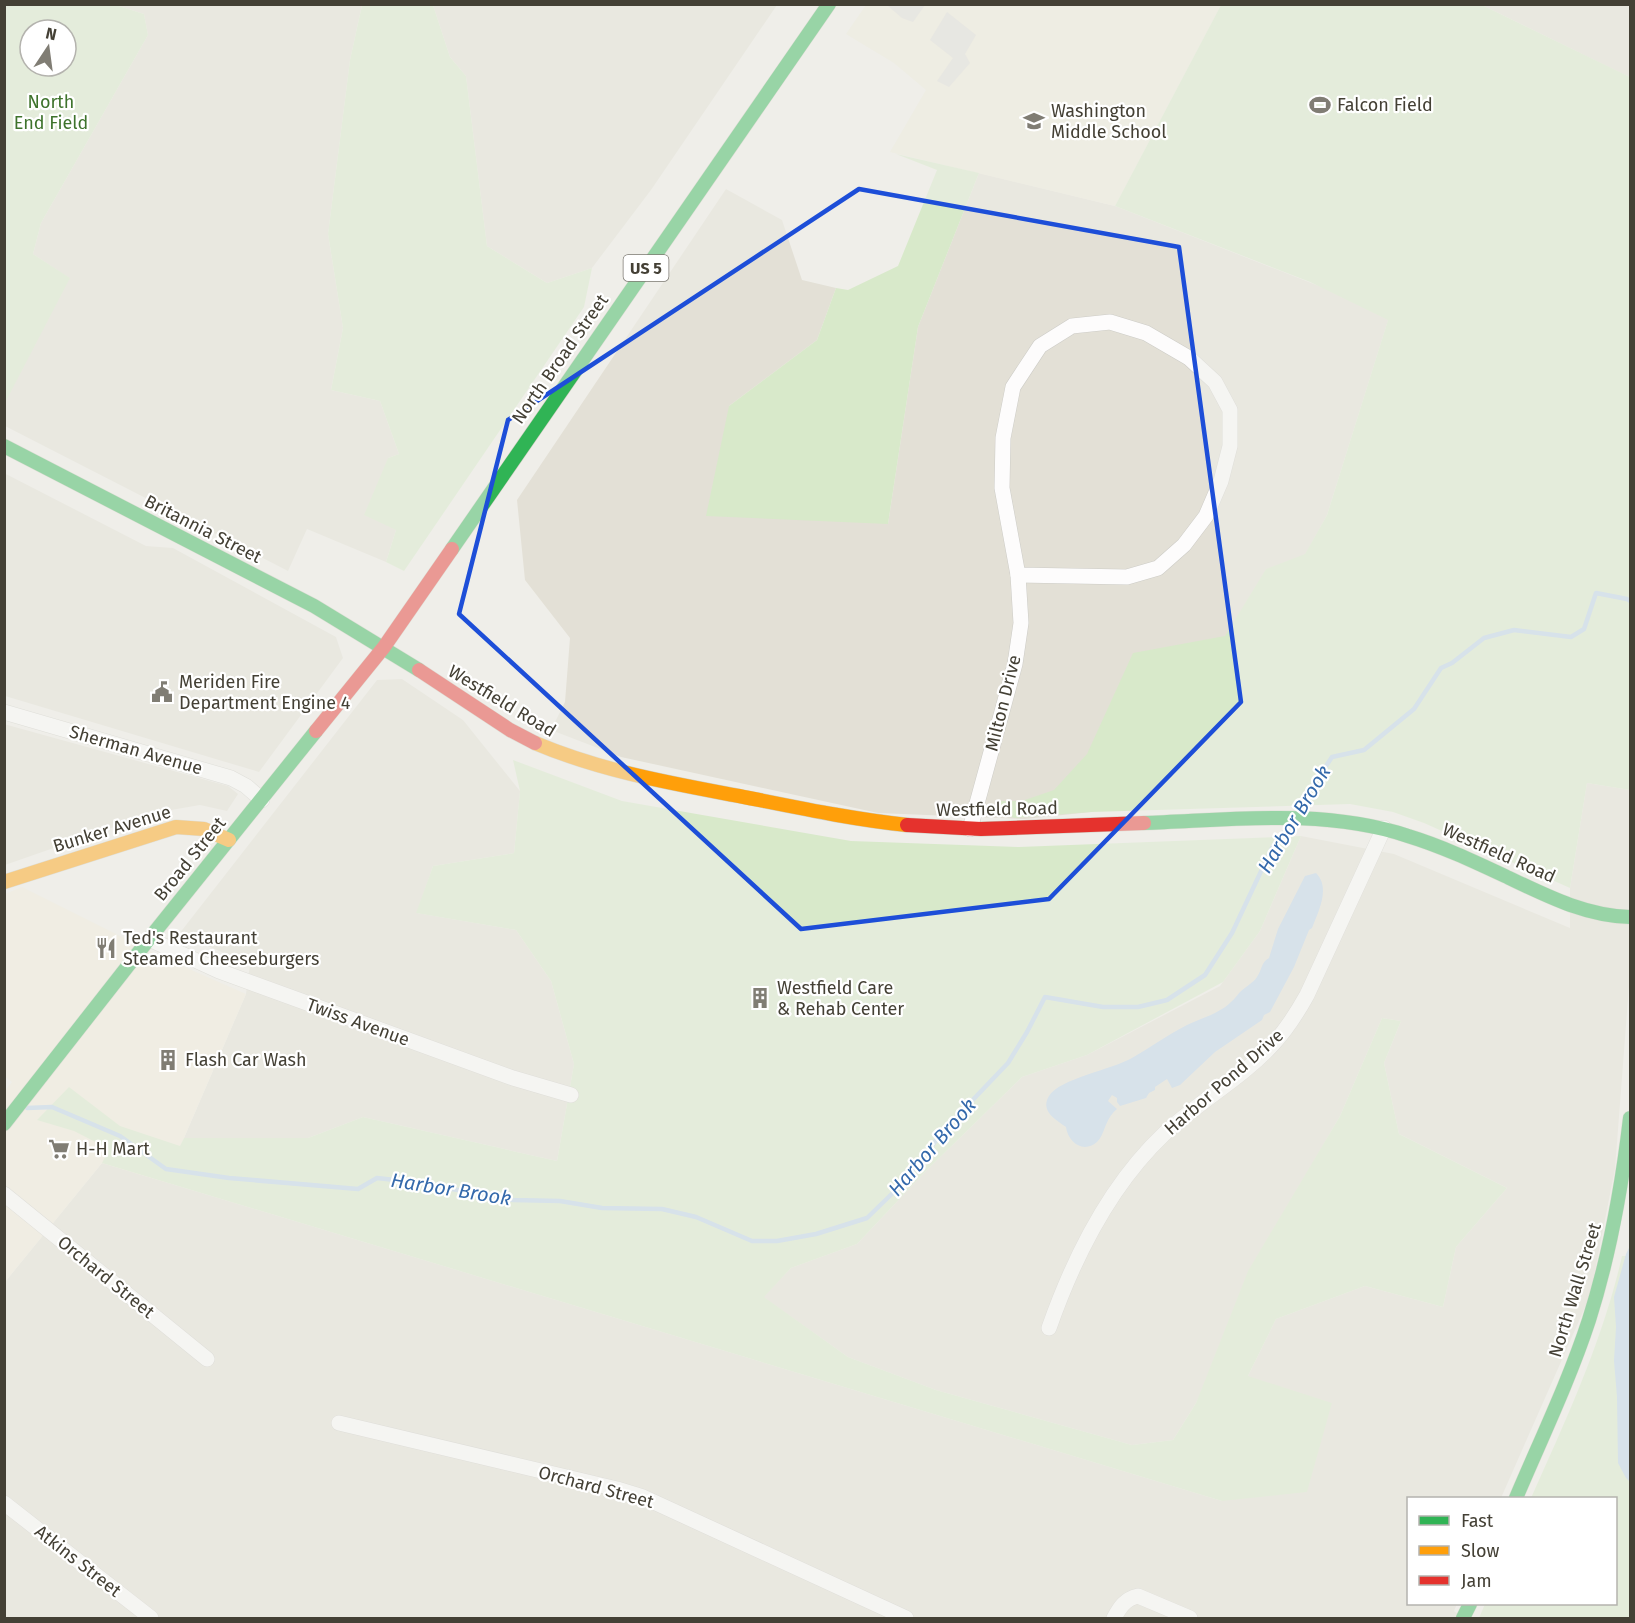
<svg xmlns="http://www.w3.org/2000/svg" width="1635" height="1623" viewBox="0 0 1635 1623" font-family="'Fira Sans',sans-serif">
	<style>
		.residential { fill: #e3e0d6 }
		.commercial { fill: #f1ebdc }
		.education { fill: #edeadb }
		.green { fill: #d8e9ca; fill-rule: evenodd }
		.parking { fill: #deddd9 }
		.water { fill: #bad2eb }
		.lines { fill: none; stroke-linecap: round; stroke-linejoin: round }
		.stream { stroke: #bad2eb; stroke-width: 4.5 }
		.street-casing { stroke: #cdccc7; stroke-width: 16 }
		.fast-casing { stroke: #ceccc0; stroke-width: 15 }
		.slow-casing { stroke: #ceccc0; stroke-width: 15 }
		.jam-casing { stroke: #ceccc0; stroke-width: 15 }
		.street { stroke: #fdfcfc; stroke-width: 15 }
		.fast { stroke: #30b455; stroke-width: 14 }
		.slow { stroke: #ff9f0a; stroke-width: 14 }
		.jam { stroke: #e5322d; stroke-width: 14 }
		.marked { fill: none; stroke: #1d4ed8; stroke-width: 4.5; stroke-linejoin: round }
		.labels { text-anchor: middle; stroke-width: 4.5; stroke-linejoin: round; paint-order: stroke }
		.shield { fill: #fff; stroke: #7c7972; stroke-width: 1.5 }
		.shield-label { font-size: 16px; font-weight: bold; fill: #444035 }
		.park-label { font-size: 18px; fill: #3e732c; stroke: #fff }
		.poi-label { font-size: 18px; fill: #444035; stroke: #fff; text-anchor: start }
		.street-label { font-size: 18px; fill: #444035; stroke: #fff }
		.water-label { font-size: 20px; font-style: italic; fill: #3469ab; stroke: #fff }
	</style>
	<rect width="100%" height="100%" fill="#efeee9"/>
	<g class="residential">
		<path d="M 116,5 L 362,5 L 350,60 L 328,234 L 343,328 L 331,390 L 380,401 L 399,454 L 388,458 L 396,530 L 386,562 L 307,529 L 288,571 L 5,426 L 4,403 L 69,278 L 33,254 L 41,223 L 148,35 L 144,14 Z"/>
		<path d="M 433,5 L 777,5 L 651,190 L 592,268 L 547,283 L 487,246 L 466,76 L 450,57 Z"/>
		<path d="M 1482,5 L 1630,5 L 1630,77 L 1623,74 Z"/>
		<path d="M 979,173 L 1115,206 L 1390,314 L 1327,515 L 1257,643 L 1091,812 L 1025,819 L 878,813 L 621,757 L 551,730 L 565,702 L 570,638 L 525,580 L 517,500 L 726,189 L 782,220 L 802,280 L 836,288 L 817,340 L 729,406 L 888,524 L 918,327 Z"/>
		<path d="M 4,473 L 146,546 L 173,548 L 336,637 L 343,658 L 259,772 L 5,696 Z"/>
		<path d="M 402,679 L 463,720 L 520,791 L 514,853 L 433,866 L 417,913 L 516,930 L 551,981 L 574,1064 L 557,1161 L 363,1117 L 308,1138 L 184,1138 L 246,994 L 250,964 L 179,934 L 377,680 Z"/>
		<path d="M 4,724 L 228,786 L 238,794 L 227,811 L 200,805 L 154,813 L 5,865 Z"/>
		<path d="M 1587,783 L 1630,790 L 1630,973 L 1615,1169 L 1590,1296 L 1501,1498 L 1408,1498 L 1408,1604 L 1457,1604 L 1454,1611 L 1463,1618 L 5,1618 L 5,1282 L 102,1163 L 1222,1501 L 1248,1376 L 1276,1319 L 1365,1286 L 1443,1307 L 1456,1247 L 1507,1188 L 1399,1134 L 1384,1063 L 1401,1021 L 1382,1018 L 1340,1116 L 1296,1192 L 1196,1403 L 1173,1440 L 1132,1445 L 936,1390 L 848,1357 L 763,1297 L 791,1268 L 857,1244 L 925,1172 L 1022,1077 L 1087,1055 L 1220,986 L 1260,931 L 1301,836 L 1394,854 L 1570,928 L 1570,888 Z"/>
	</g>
	<path class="commercial" d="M 22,887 L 162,957 L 246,994 L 165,1182 L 102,1163 L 5,1282 L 4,1092 L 12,1082 L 4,1076 L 5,894 Z"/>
	<path class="education" d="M 866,5 L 1221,5 L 1115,206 L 890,152 L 926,90 L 894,63 L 846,34 Z"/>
	<g class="green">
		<path d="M 4,5 L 116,5 L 144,14 L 148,35 L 41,223 L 33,254 L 70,278 L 5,403 ZM 30,30 L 66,30 L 66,66 L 30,66 Z"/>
		<path d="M 362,5 L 433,5 L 450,57 L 466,76 L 487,246 L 547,283 L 592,268 L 584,307 L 404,571 L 386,562 L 396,530 L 364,515 L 388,458 L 399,454 L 380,401 L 331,390 L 343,328 L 328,234 L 350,60 Z"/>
		<path d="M 1221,5 L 1482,5 L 1630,77 L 1630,790 L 1587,783 L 1570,888 L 1424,823 L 1393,812 L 1350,804 L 1091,812 L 1014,818 L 996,808 L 996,801 L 1022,801 L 1054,790 L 1087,754 L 1133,653 L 1225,636 L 1266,569 L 1305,554 L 1327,515 L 1388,320 L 1310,282 L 1115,206 Z"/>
		<path d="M 896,154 L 979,173 L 918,327 L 888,524 L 706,516 L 729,406 L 817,340 L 836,288 L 848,290 L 898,266 L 937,170 Z"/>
		<path d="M 513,760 L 622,801 L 851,841 L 1019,847 L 1301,836 L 1260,931 L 1223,982 L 1087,1055 L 1022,1077 L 925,1172 L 857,1244 L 791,1268 L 764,1297 L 848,1357 L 936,1390 L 1132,1445 L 1173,1440 L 1196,1403 L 1248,1271 L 1340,1116 L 1382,1018 L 1401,1021 L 1384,1063 L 1399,1134 L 1507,1188 L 1456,1247 L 1443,1307 L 1365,1286 L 1276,1319 L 1248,1376 L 1332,1403 L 1307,1492 L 1222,1501 L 102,1163 L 109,1149 L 74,1131 L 37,1120 L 69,1087 L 120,1126 L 180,1146 L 184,1138 L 308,1138 L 363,1117 L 557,1161 L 574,1064 L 551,981 L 516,930 L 416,913 L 433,866 L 514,853 L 520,791 Z"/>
		<path d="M 1630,1247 L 1630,1618 L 1479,1618 L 1485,1604 L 1616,1604 L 1616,1498 L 1531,1498 C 1566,1420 1603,1340 1622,1256 L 1627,1256 Z"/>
	</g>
	<g class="parking">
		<path d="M 887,5 L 925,5 L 913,22 L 902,18 Z"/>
		<path d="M 947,12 L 976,35 L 965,54 L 970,63 L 949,87 L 937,81 L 953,58 L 930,40 Z"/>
	</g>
	<g class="water">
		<path d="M 1316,873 C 1331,888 1318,912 1312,928 L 1309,930 L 1294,967 L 1270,1012 L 1264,1015 L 1262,1020 L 1215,1052 L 1180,1085 L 1172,1088 L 1167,1079 L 1155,1087 L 1155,1090 L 1149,1093 L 1146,1098 L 1120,1106 L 1117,1102 L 1117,1098 L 1112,1095 L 1108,1101 L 1117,1109 C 1104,1120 1105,1135 1097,1142 C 1083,1154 1068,1142 1066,1127 C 1055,1119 1040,1111 1049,1096 C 1059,1079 1113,1069 1132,1058 C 1150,1048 1167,1035 1187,1025 C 1201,1018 1219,1014 1231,1002 C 1235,999 1237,995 1240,992 C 1245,987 1253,983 1257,977 C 1262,970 1261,962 1269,958 L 1278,929 L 1305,876 Z"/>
		<path d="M 1630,1246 L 1630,1482 L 1626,1478 L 1618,1463 L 1617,1397 L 1614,1361 L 1616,1327 L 1614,1297 L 1626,1254 Z"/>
	</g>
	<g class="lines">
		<g class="stream">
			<path d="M 1301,812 L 1308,803 L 1310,790 L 1332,757 L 1364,750 L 1414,709 L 1441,668 L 1452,663 L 1484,638 L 1514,630 L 1571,637 L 1584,629 L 1596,593 L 1627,599 L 1630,601"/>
			<path d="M 27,1108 L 52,1107 L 120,1136 L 166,1169 L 229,1178 L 358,1189 L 377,1178 L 413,1182 L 513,1200 L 560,1201 L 602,1208 L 662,1209 L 696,1217 L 752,1241 L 777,1241 L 816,1234 L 867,1218 L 901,1185 L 945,1129 L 1008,1063 L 1027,1032 L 1045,997 L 1103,1007 L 1138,1007 L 1167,1000 L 1205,975 L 1232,933 L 1272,848 L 1290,825"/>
		</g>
		<defs>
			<g id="street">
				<path d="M 1110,322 L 1146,333 L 1189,358 L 1215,382 L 1230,410 L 1230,446 L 1221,481 L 1206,516 L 1184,545 L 1158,568 L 1127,577 L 1018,575 L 1002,488 L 1003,438 L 1013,387 L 1040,346 L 1072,326 Z"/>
				<path d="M 4,712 L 231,778 L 246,786 L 262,800"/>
				<path d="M 970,829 L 1015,664 L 1021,623 L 1018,575"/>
				<path d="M 149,939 L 219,971 L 513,1078 L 571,1095"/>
				<path d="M 4,1194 L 207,1359"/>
				<path d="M 1049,1328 C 1074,1257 1109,1186 1164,1134 C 1198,1102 1242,1078 1273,1044 C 1287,1029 1297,1013 1307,995 L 1384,828"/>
				<path d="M 339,1423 L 617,1489 L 643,1497 L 906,1618"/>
				<path d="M 4,1503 L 151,1618"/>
				<path d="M 1114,1618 C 1120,1607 1125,1599 1138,1596 L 1190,1618"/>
			</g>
			<g id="fast">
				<path d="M 4,446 L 314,606 L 419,670"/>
				<path d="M 452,549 L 829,4"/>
				<path d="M 1144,823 C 1232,820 1323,808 1408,836 C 1441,846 1473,861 1505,876 C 1545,895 1585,916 1630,917"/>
				<path d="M 4,1124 L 149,939 L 316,731"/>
				<path d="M 1516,1498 C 1541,1439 1569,1381 1589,1320 C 1610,1254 1622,1186 1630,1118"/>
				<path d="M 1463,1618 L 1470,1604"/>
			</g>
			<g id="slow">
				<path d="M 535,743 C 601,771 670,783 739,796 C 795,807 850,819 907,825"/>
				<path d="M 4,882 L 176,827 L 204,829 L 229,840"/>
			</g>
			<g id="jam">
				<path d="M 419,670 L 510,730 L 535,743"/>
				<path d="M 316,731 L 384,647 L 452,549"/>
				<path d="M 907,825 L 981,829 L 1144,823"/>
			</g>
		</defs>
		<use href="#street" class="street-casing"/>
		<use href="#fast" class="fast-casing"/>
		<use href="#slow" class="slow-casing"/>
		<use href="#jam" class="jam-casing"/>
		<use href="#street" class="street"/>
		<use href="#fast" class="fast"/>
		<use href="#slow" class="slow"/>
		<use href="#jam" class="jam"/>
	</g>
	<path d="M0 0H1635V1623H0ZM 859,189 L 1179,247 L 1241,702 L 1049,899 L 801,929 L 459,614 L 508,420 Z" fill="#efeee9" fill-opacity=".55" fill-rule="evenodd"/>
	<path class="marked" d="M 859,189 L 1179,247 L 1241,702 L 1049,899 L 801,929 L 459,614 L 508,420 Z"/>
	<defs>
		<symbol id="stadium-bare" viewBox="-9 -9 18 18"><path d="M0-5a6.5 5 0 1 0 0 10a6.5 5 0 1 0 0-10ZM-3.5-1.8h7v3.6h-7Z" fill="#807d74" stroke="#fff" stroke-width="2.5" paint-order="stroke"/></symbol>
		<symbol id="school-bare" viewBox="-9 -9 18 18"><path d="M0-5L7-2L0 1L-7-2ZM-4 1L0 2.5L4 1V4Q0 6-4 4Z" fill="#807d74" stroke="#fff" stroke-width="2.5" paint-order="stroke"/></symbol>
		<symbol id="civic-bare" viewBox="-9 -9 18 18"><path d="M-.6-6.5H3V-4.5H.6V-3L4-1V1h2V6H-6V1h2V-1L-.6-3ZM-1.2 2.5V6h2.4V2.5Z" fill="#807d74" stroke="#fff" stroke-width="2.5" paint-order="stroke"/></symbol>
		<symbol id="restaurant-bare" viewBox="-9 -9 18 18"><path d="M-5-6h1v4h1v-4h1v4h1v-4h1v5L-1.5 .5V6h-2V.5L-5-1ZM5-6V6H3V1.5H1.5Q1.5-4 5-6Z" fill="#807d74" stroke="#fff" stroke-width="2.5" paint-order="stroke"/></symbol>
		<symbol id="building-bare" viewBox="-9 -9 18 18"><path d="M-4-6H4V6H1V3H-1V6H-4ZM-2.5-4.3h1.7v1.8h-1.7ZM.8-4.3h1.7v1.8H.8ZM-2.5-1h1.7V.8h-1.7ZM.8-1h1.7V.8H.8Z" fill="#807d74" stroke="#fff" stroke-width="2.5" paint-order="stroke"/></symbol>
		<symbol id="supermarket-bare" viewBox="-9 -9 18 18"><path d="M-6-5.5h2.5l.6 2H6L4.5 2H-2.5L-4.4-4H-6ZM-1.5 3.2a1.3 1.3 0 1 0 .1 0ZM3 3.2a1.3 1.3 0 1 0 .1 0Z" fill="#807d74" stroke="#fff" stroke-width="2.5" paint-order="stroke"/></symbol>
	</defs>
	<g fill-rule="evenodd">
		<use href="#stadium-bare" x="1305" y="90" width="30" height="30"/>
		<use href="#school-bare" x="1019" y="106" width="30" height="30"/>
		<use href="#civic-bare" x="147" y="677" width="30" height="30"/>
		<use href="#restaurant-bare" x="91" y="933" width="30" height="30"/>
		<use href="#building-bare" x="745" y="983" width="30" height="30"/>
		<use href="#building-bare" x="153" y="1045" width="30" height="30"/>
		<use href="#supermarket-bare" x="44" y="1134" width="30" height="30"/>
	</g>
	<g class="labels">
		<rect class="shield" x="623.5" y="255" width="45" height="26" rx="4.5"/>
		<g class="shield-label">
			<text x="646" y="274">US 5</text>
		</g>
		<g class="park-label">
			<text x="51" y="108">North<tspan x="51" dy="21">End Field</tspan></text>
		</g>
		<g class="poi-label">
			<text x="1337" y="111">Falcon Field</text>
			<text x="1051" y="117">Washington<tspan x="1051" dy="21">Middle School</tspan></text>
			<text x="179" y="688">Meriden Fire<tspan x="179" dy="21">Department Engine 4</tspan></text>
			<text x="123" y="944">Ted's Restaurant<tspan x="123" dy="21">Steamed Cheeseburgers</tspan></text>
			<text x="777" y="994">Westfield Care<tspan x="777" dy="21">&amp; Rehab Center</tspan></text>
			<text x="185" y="1066">Flash Car Wash</text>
			<text x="76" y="1155">H-H Mart</text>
		</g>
		<g class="street-label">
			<text transform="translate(560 359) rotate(-55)" y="6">North Broad Street</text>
			<text transform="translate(203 529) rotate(27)" y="6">Britannia Street</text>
			<text transform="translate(502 701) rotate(31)" y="6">Westfield Road</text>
			<text transform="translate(1003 703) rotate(-76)" y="6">Milton Drive</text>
			<text transform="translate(136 750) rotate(16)" y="6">Sherman Avenue</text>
			<text transform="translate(997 809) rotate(-1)" y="6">Westfield Road</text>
			<text transform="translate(112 829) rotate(-17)" y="6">Bunker Avenue</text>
			<text transform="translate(1499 853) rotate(24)" y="6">Westfield Road</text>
			<text transform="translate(190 859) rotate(-51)" y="6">Broad Street</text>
			<text transform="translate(358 1022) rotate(20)" y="6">Twiss Avenue</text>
			<text transform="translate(1224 1082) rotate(-41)" y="6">Harbor Pond Drive</text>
			<text transform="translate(106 1277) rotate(39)" y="6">Orchard Street</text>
			<text transform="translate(1575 1290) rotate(-73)" y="6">North Wall Street</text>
			<text transform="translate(596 1487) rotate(15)" y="6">Orchard Street</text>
			<text transform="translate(78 1561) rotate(38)" y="6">Atkins Street</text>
		</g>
		<g class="water-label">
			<text transform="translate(1294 819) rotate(-59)" y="7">Harbor Brook</text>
			<text transform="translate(932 1147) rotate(-49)" y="7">Harbor Brook</text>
			<text transform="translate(451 1189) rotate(9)" y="7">Harbor Brook</text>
		</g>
	</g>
	<rect width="1635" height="1623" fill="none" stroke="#444035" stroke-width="12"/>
	<rect x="1407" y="1497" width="210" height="108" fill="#ffffff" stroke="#b4b3ae" stroke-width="1.5"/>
	<rect x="1419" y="1516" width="30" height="9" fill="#30b455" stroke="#b4b3ae" stroke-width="1.5"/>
	<text x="1461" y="1527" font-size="18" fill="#444035">Fast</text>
	<rect x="1419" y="1546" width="30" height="9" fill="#ff9f0a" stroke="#b4b3ae" stroke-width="1.5"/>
	<text x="1461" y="1557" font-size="18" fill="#444035">Slow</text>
	<rect x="1419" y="1576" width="30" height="9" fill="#e5322d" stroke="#b4b3ae" stroke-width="1.5"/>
	<text x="1461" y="1587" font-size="18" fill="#444035">Jam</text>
	<g transform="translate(48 48) rotate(13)"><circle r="28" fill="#ffffff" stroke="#b4b3ae" stroke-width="1.5"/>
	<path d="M0-4.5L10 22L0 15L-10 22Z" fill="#807d74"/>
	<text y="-9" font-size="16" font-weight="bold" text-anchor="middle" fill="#444035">N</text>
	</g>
</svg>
